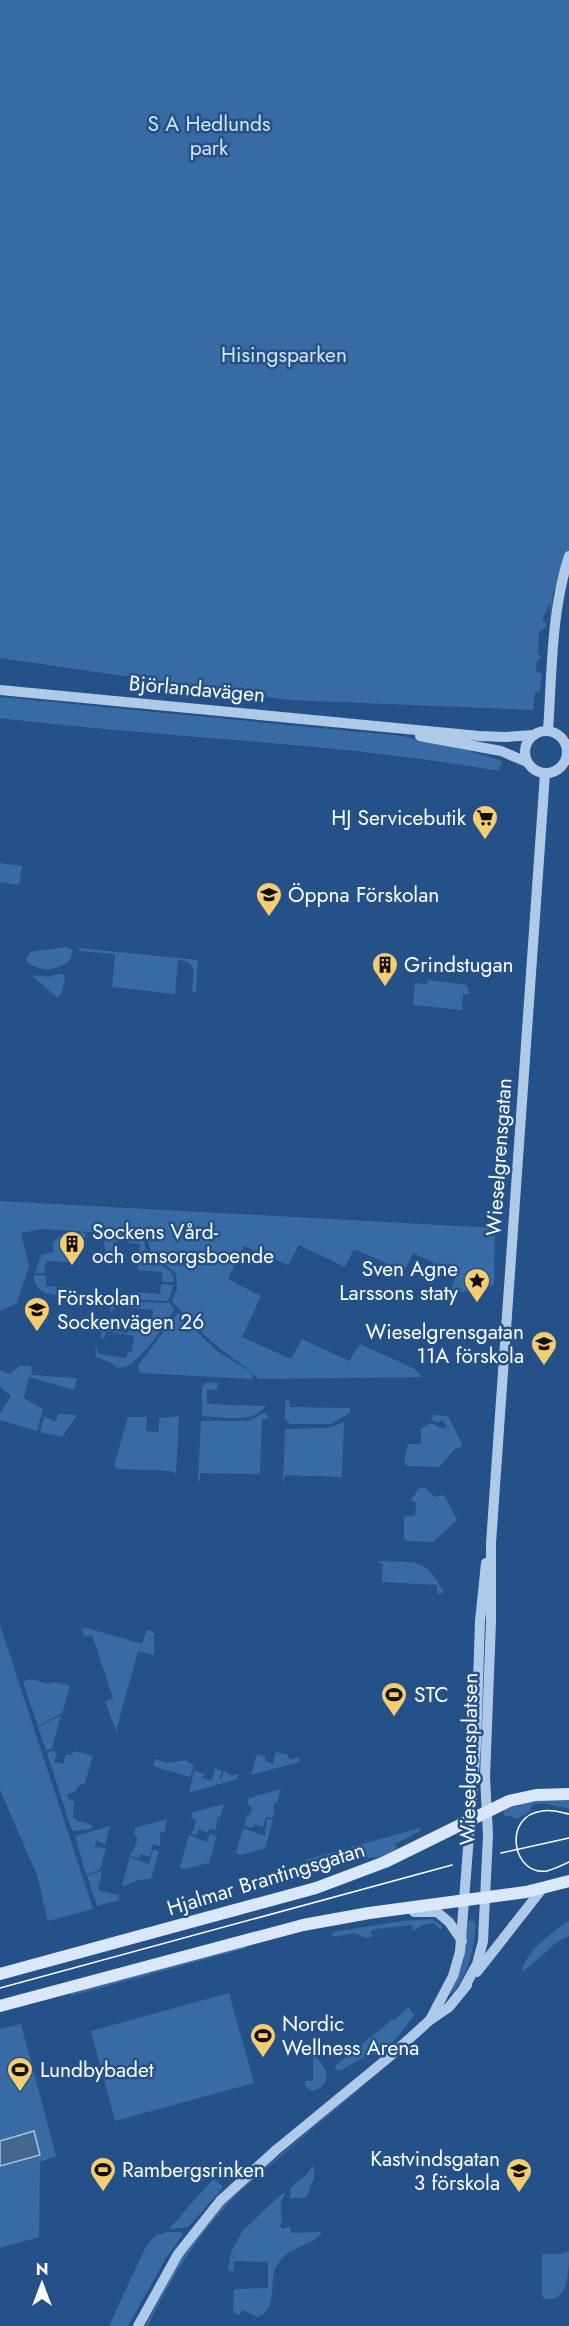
<svg xmlns="http://www.w3.org/2000/svg" width="569" height="2326" viewBox="0 0 569 2326" font-family="Jost,sans-serif">
	<style>
		.green { fill: #386ba4 }
		.water { fill: #46678d; stroke: #a3c5ea; stroke-width: 1.5 }
		.lines { fill: none; stroke-linecap: round; stroke-linejoin: round }
		.tertiary { stroke: #afcae9; stroke-width: 10 }
		.secondary { stroke: #dae7f8; stroke-width: 12 }
		.tram { stroke: #fff; stroke-width: 1.5 }
		.labels { text-anchor: middle; stroke-width: 5; stroke-linejoin: round; paint-order: stroke }
		.park-label { font-size: 21px; fill: #d3e4f7; stroke: #245187 }
		.street-label { font-size: 21px; fill: #fff; stroke: #245187 }
		.poi-label { font-size: 21px; fill: #fff; stroke: #245187; text-anchor: start }
	</style>
	<rect width="100%" height="100%" fill="#245187"/>
	<g class="green">
		<path d="M 0,0 L 569,0 L 569,554 L 553,593 L 550,623 L 550,602 L 542,620 L 546,623 L 546,627 L 539,632 L 538,653 L 542,658 L 537,660 L 536,672 L 542,674 L 540,691 L 535,692 L 533,710 L 289,700 L 0,658 Z"/>
		<path d="M 0,697 L 402,736 L 463,749 L 502,761 L 499,770 L 493,770 C 330,742 164,738 0,718 Z"/>
		<path d="M 0,863 L 22,866 L 19,885 L 0,882 Z"/>
		<path d="M 66,947 L 73,950 L 70,960 C 56,972 39,972 26,961 L 30,952 Z"/>
		<path d="M 78,948 L 198,960 L 196,993 L 192,991 C 193,976 199,961 178,960 L 175,994 L 112,987 L 115,954 L 80,951 Z"/>
		<path d="M 59,974 L 63,974 L 65,978 L 62,992 L 58,998 L 31,975 L 49,977 Z"/>
		<path d="M 428,980 L 467,985 L 469,994 L 463,994 L 462,1010 L 413,1005 L 415,983 L 427,984 Z"/>
		<path d="M 0,1201 L 495,1228 L 494,1285 L 449,1295 L 457,1274 L 413,1253 L 404,1271 L 354,1249 L 345,1267 L 299,1245 L 288,1265 L 244,1246 L 228,1279 L 261,1296 L 242,1337 L 291,1359 L 302,1339 L 349,1361 L 360,1344 L 413,1368 L 422,1377 L 258,1379 C 249,1368 238,1363 226,1353 C 206,1338 189,1320 172,1301 L 177,1290 L 176,1273 L 152,1255 L 146,1235 L 141,1236 C 147,1242 144,1251 151,1258 C 160,1267 173,1267 174,1282 L 163,1282 L 162,1272 L 138,1270 L 140,1244 L 129,1243 L 127,1234 L 125,1234 L 125,1240 L 113,1242 L 112,1266 L 109,1265 C 105,1255 103,1244 105,1233 L 42,1229 L 21,1233 L 29,1266 L 17,1303 L 0,1311 Z"/>
		<path d="M 71,1232 L 85,1233 L 85,1238 L 73,1238 L 71,1262 L 46,1261 L 44,1273 L 35,1273 L 41,1255 L 54,1252 L 52,1243 L 64,1233 Z"/>
		<path d="M 34,1275 L 46,1276 L 46,1286 L 72,1288 L 70,1294 L 72,1299 C 57,1294 33,1296 34,1275 Z"/>
		<path d="M 161,1284 L 174,1285 L 168,1301 L 141,1300 L 132,1302 L 135,1292 L 160,1294 Z"/>
		<path d="M 145,1302 L 169,1303 L 174,1309 C 166,1325 145,1353 131,1364 C 127,1367 122,1368 117,1368 L 110,1362 L 96,1357 L 95,1351 L 97,1347 L 98,1354 L 126,1358 L 128,1352 L 132,1352 L 134,1336 L 106,1331 L 104,1339 L 100,1337 L 107,1320 L 109,1320 L 108,1330 L 128,1333 L 130,1324 L 132,1325 L 132,1331 L 148,1333 L 151,1326 L 153,1310 L 115,1306 L 111,1313 L 109,1303 L 130,1305 Z"/>
		<path d="M 178,1313 L 217,1351 L 251,1372 L 253,1379 L 140,1373 L 138,1368 L 139,1364 Z"/>
		<path d="M 20,1366 L 31,1366 L 32,1375 L 77,1378 L 74,1390 L 29,1377 L 24,1398 L 43,1409 L 37,1431 L 0,1420 L 0,1413 L 11,1396 L 0,1387 L 0,1370 L 9,1374 Z"/>
		<path d="M 207,1382 L 218,1383 L 217,1389 L 207,1390 L 207,1404 L 264,1406 L 267,1404 C 255,1425 223,1417 202,1416 L 202,1387 Z"/>
		<path d="M 289,1400 L 290,1407 L 350,1408 L 350,1413 L 331,1424 L 290,1424 L 285,1419 L 285,1401 Z"/>
		<path d="M 264,1413 L 266,1413 L 268,1419 L 262,1419 L 260,1474 L 200,1473 L 200,1481 L 198,1481 L 201,1421 L 248,1421 Z"/>
		<path d="M 59,1414 L 77,1415 L 62,1437 L 40,1432 L 44,1416 L 55,1422 Z"/>
		<path d="M 433,1415 L 448,1416 L 462,1444 L 461,1447 L 455,1449 L 439,1467 L 407,1466 L 404,1463 L 408,1444 L 421,1444 L 421,1428 L 431,1423 L 443,1429 L 447,1426 L 443,1420 L 438,1422 L 432,1420 Z"/>
		<path d="M 179,1416 L 176,1474 L 172,1471 L 117,1469 L 114,1466 L 128,1417 L 147,1417 L 146,1431 L 159,1432 L 159,1418 Z"/>
		<path d="M 344,1422 L 342,1477 L 285,1475 L 283,1485 L 285,1429 L 329,1428 Z"/>
		<path d="M 419,1488 L 425,1488 L 435,1497 L 444,1495 L 457,1520 L 433,1542 L 406,1541 L 404,1537 L 404,1517 L 415,1515 L 416,1503 L 411,1500 Z"/>
		<path d="M 376,1561 C 415,1563 424,1555 444,1593 L 437,1594 L 437,1585 L 382,1582 L 383,1564 Z"/>
		<path d="M 0,1625 L 93,1909 L 48,1921 L 37,1875 L 0,1790 Z"/>
		<path d="M 87,1628 L 142,1644 L 147,1630 L 152,1631 L 154,1634 L 154,1655 L 138,1651 L 117,1727 L 118,1736 L 105,1701 L 113,1698 L 92,1635 L 84,1637 L 82,1629 Z"/>
		<path d="M 31,1679 L 48,1684 L 56,1682 L 70,1686 L 62,1713 L 38,1726 L 23,1682 Z"/>
		<path d="M 61,1715 L 52,1749 L 46,1750 L 38,1727 Z"/>
		<path d="M 52,1751 L 57,1752 L 54,1762 L 63,1764 L 66,1755 L 71,1755 L 75,1751 L 93,1756 L 85,1783 L 78,1786 L 75,1792 L 67,1794 L 69,1800 L 74,1801 L 73,1817 L 78,1821 L 92,1825 L 91,1829 L 72,1831 L 47,1753 Z"/>
		<path d="M 276,1752 L 288,1755 L 288,1758 L 294,1760 L 296,1757 L 300,1759 L 299,1762 L 251,1775 L 257,1754 L 266,1757 L 265,1761 L 273,1764 Z"/>
		<path d="M 155,1759 L 168,1763 L 186,1760 L 194,1765 L 190,1777 L 153,1766 Z"/>
		<path d="M 215,1768 L 222,1771 L 219,1779 L 221,1779 L 224,1771 L 233,1776 L 234,1774 L 238,1775 L 237,1779 L 189,1793 L 194,1771 L 205,1774 L 202,1778 L 212,1781 Z"/>
		<path d="M 281,1789 L 277,1802 L 275,1802 L 273,1809 L 275,1810 L 272,1818 L 266,1817 L 263,1827 L 254,1824 L 253,1828 L 244,1826 L 247,1815 L 250,1815 L 252,1808 L 248,1804 L 249,1798 Z"/>
		<path d="M 546,1799 L 569,1800 L 569,1809 L 543,1803 L 532,1805 L 530,1811 L 517,1819 L 511,1816 L 504,1816 L 504,1809 Z"/>
		<path d="M 224,1804 L 220,1817 L 217,1817 L 216,1830 L 209,1828 L 208,1833 L 198,1829 L 197,1835 L 190,1833 L 193,1831 L 196,1820 L 191,1818 L 193,1812 Z"/>
		<path d="M 167,1819 L 164,1833 L 160,1832 L 160,1846 L 153,1844 L 150,1857 L 140,1854 L 139,1858 L 130,1856 L 138,1839 L 134,1835 L 135,1828 Z"/>
		<path d="M 267,1819 L 273,1820 L 265,1848 L 241,1855 L 236,1853 L 243,1828 L 265,1836 Z"/>
		<path d="M 110,1826 L 105,1845 L 97,1840 L 94,1847 L 106,1848 L 100,1870 L 86,1875 L 75,1836 Z"/>
		<path d="M 420,1828 L 420,1831 L 395,1844 L 397,1848 L 384,1857 L 311,1862 L 305,1860 Z"/>
		<path d="M 210,1834 L 217,1836 L 209,1863 L 185,1869 L 180,1868 L 189,1835 L 207,1842 Z"/>
		<path d="M 153,1850 L 159,1851 L 151,1879 L 138,1880 L 125,1886 L 122,1885 L 130,1857 L 149,1864 Z"/>
		<path d="M 102,1871 L 98,1890 L 116,1895 L 118,1893 L 119,1900 L 97,1906 L 87,1876 Z"/>
		<path d="M 432,1919 L 442,1926 L 441,1930 L 434,1923 L 423,1925 L 413,1931 L 412,1925 L 376,1929 L 371,1931 L 372,1937 L 366,1938 L 354,1933 L 334,1937 L 332,1935 L 333,1932 L 403,1921 Z"/>
		<path d="M 468,1921 L 475,1921 C 476,1945 468,1980 449,1996 L 463,1963 Z"/>
		<path d="M 569,1921 L 569,1936 L 557,1942 L 523,1972 C 520,1957 556,1928 569,1921 Z"/>
		<path d="M 246,1945 L 247,1948 L 71,1996 L 71,1993 L 150,1971 L 152,1974 L 152,1971 Z"/>
		<path d="M 229,1993 L 254,2083 L 115,2121 L 91,2031 Z"/>
		<path d="M 407,2008 L 409,2008 L 414,2016 L 397,2038 L 382,2052 L 362,2058 L 340,2071 L 335,2069 L 336,2065 L 392,2020 L 395,2020 Z"/>
		<path d="M 21,2024 L 56,2156 L 40,2162 L 39,2237 L 0,2248 L 0,2029 Z"/>
		<path d="M 414,2043 L 241,2190 C 199,2233 174,2271 148,2326 L 145,2326 L 182,2256 L 222,2207 L 249,2181 Z"/>
		<path d="M 313,2054 C 326,2066 336,2084 312,2091 L 306,2087 L 305,2081 L 313,2081 Z"/>
		<path d="M 314,2165 L 314,2178 L 306,2198 L 290,2198 L 291,2187 L 306,2175 Z"/>
		<path d="M 213,2179 L 223,2186 L 221,2190 L 188,2227 L 169,2229 Z"/>
		<path d="M 283,2193 L 285,2195 C 276,2205 285,2216 280,2227 L 283,2229 L 290,2226 L 291,2233 L 321,2232 L 321,2234 C 308,2248 285,2247 276,2267 C 268,2283 279,2310 257,2317 L 243,2310 L 238,2315 L 233,2311 L 234,2291 L 236,2289 L 268,2288 L 268,2262 L 234,2261 L 234,2271 L 228,2270 L 231,2252 L 243,2230 Z"/>
		<path d="M 167,2232 L 181,2232 L 183,2234 L 166,2258 L 128,2326 L 109,2326 L 146,2246 L 155,2236 Z"/>
		<path d="M 569,2251 C 569,2271 569,2302 545,2299 L 542,2296 L 542,2254 L 562,2254 Z"/>
	</g>
	<path class="water" d="M 34,2131 L 40,2155 L 0,2166 L 0,2141 Z"/>
	<g class="lines">
		<g class="tertiary">
			<path d="M 0,690 L 479,736 L 506,737 L 534,735"/>
			<circle cx="546" cy="752" r="21"/>
			<path d="M 548,731 C 552,673 551,612 569,556"/>
			<path d="M 420,736 L 501,751 L 527,762"/>
			<path d="M 414,1912 L 437,1912 L 449,1922 L 462,1941"/>
			<path d="M 477,1972 L 542,1889"/>
			<path d="M 464,1988 L 477,1964 L 483,1941 L 488,1835 L 485,1777 L 491,1622 L 491,1543 L 545,774"/>
			<path d="M 430,2020 L 453,1976 L 460,1952 L 476,1745 L 480,1621 L 486,1563"/>
			<path d="M 138,2326 L 178,2254 L 220,2201 L 276,2150 L 388,2058 L 430,2020 L 449,2007 L 467,1985"/>
		</g>
		<g class="secondary">
			<path d="M 0,1974 L 316,1888 L 385,1862 L 509,1801 L 536,1795 L 569,1794"/>
			<path d="M 0,2006 L 303,1925 L 369,1913 L 526,1892 L 569,1881"/>
		</g>
		<g class="tram">
			<path d="M 569,1814 C 560,1812 551,1809 542,1811 C 502,1816 512,1876 547,1871 C 554,1869 563,1865 569,1862"/>
			<path d="M 501,1853 L 569,1838"/>
			<path d="M 0,1988 L 452,1865"/>
		</g>
	</g>
	<defs>
		<symbol id="supermarket-pin" viewBox="-11 -11 22 30"><path d="M0 17L-7.5 6A9.5 9.5 0 1 1 7.5 6Z" fill="#f4cc72" stroke="#245187"/><path d="M-6-5.5h2.5l.6 2H6L4.5 2H-2.5L-4.4-4H-6ZM-1.5 3.2a1.3 1.3 0 1 0 .1 0ZM3 3.2a1.3 1.3 0 1 0 .1 0Z" fill="#111"/></symbol>
		<symbol id="school-pin" viewBox="-11 -11 22 30"><path d="M0 17L-7.5 6A9.5 9.5 0 1 1 7.5 6Z" fill="#f4cc72" stroke="#245187"/><path d="M0-5L7-2L0 1L-7-2ZM-4 1L0 2.5L4 1V4Q0 6-4 4Z" fill="#111"/></symbol>
		<symbol id="building-pin" viewBox="-11 -11 22 30"><path d="M0 17L-7.5 6A9.5 9.5 0 1 1 7.5 6Z" fill="#f4cc72" stroke="#245187"/><path d="M-4-6H4V6H1V3H-1V6H-4ZM-2.5-4.3h1.7v1.8h-1.7ZM.8-4.3h1.7v1.8H.8ZM-2.5-1h1.7V.8h-1.7ZM.8-1h1.7V.8H.8Z" fill="#111"/></symbol>
		<symbol id="sight-pin" viewBox="-11 -11 22 30"><path d="M0 17L-7.5 6A9.5 9.5 0 1 1 7.5 6Z" fill="#f4cc72" stroke="#245187"/><path d="M0-6L1.8-2.2L6-1.7L2.9 1.2L3.7 5.4L0 3.3L-3.7 5.4L-2.9 1.2L-6-1.7L-1.8-2.2Z" fill="#111"/></symbol>
		<symbol id="stadium-pin" viewBox="-11 -11 22 30"><path d="M0 17L-7.5 6A9.5 9.5 0 1 1 7.5 6Z" fill="#f4cc72" stroke="#245187"/><path d="M0-5a6.5 5 0 1 0 0 10a6.5 5 0 1 0 0-10ZM-3.5-1.8h7v3.6h-7Z" fill="#111"/></symbol>
	</defs>
	<g fill-rule="evenodd">
		<use href="#supermarket-pin" x="470" y="803" width="30" height="40"/>
		<use href="#school-pin" x="254" y="880" width="30" height="40"/>
		<use href="#building-pin" x="370" y="950" width="30" height="40"/>
		<use href="#building-pin" x="57" y="1229" width="30" height="40"/>
		<use href="#sight-pin" x="462" y="1266" width="30" height="40"/>
		<use href="#school-pin" x="22" y="1295" width="30" height="40"/>
		<use href="#school-pin" x="529" y="1329" width="30" height="40"/>
		<use href="#stadium-pin" x="379" y="1680" width="30" height="40"/>
		<use href="#stadium-pin" x="248" y="2021" width="30" height="40"/>
		<use href="#stadium-pin" x="5" y="2055" width="30" height="40"/>
		<use href="#stadium-pin" x="88" y="2155" width="30" height="40"/>
		<use href="#school-pin" x="504" y="2156" width="30" height="40"/>
	</g>
	<g class="labels">
		<g class="park-label">
			<text x="209" y="131">S A Hedlunds<tspan x="209" dy="24">park</tspan></text>
			<text x="284" y="362">Hisingsparken</text>
		</g>
		<g class="street-label">
			<text transform="translate(197 689) rotate(5)" y="7">Björlandavägen</text>
			<text transform="translate(499 1157) rotate(-86)" y="7">Wieselgrensgatan</text>
			<text transform="translate(469 1759) rotate(-89)" y="7">Wieselgrensplatsen</text>
			<text transform="translate(266 1879) rotate(-17)" y="7">Hjalmar Brantingsgatan</text>
		</g>
		<g class="poi-label">
			<text x="466" y="825" text-anchor="end">HJ Servicebutik</text>
			<text x="288" y="902">Öppna Förskolan</text>
			<text x="404" y="972">Grindstugan</text>
			<text x="92" y="1239">Sockens Vård-<tspan x="92" dy="24">och omsorgsboende</tspan></text>
			<text x="458" y="1276" text-anchor="end">Sven Agne<tspan x="458" dy="24">Larssons staty</tspan></text>
			<text x="57" y="1305">Förskolan<tspan x="57" dy="24">Sockenvägen 26</tspan></text>
			<text x="524" y="1339" text-anchor="end">Wieselgrensgatan<tspan x="524" dy="24">11A förskola</tspan></text>
			<text x="414" y="1702">STC</text>
			<text x="282" y="2031">Nordic<tspan x="282" dy="24">Wellness Arena</tspan></text>
			<text x="40" y="2077">Lundbybadet</text>
			<text x="500" y="2166" text-anchor="end">Kastvindsgatan<tspan x="500" dy="24">3 förskola</tspan></text>
			<text x="122" y="2177">Rambergsrinken</text>
		</g>
	</g>
	<g transform="translate(42 2284)" stroke="#245187" stroke-width="4.5" paint-order="stroke">
	<path d="M0-4.5L10 22L0 15L-10 22Z" fill="#ffffff"/>
	<text y="-9" font-size="16" font-weight="bold" text-anchor="middle" fill="#ffffff">N</text>
	</g>
</svg>
